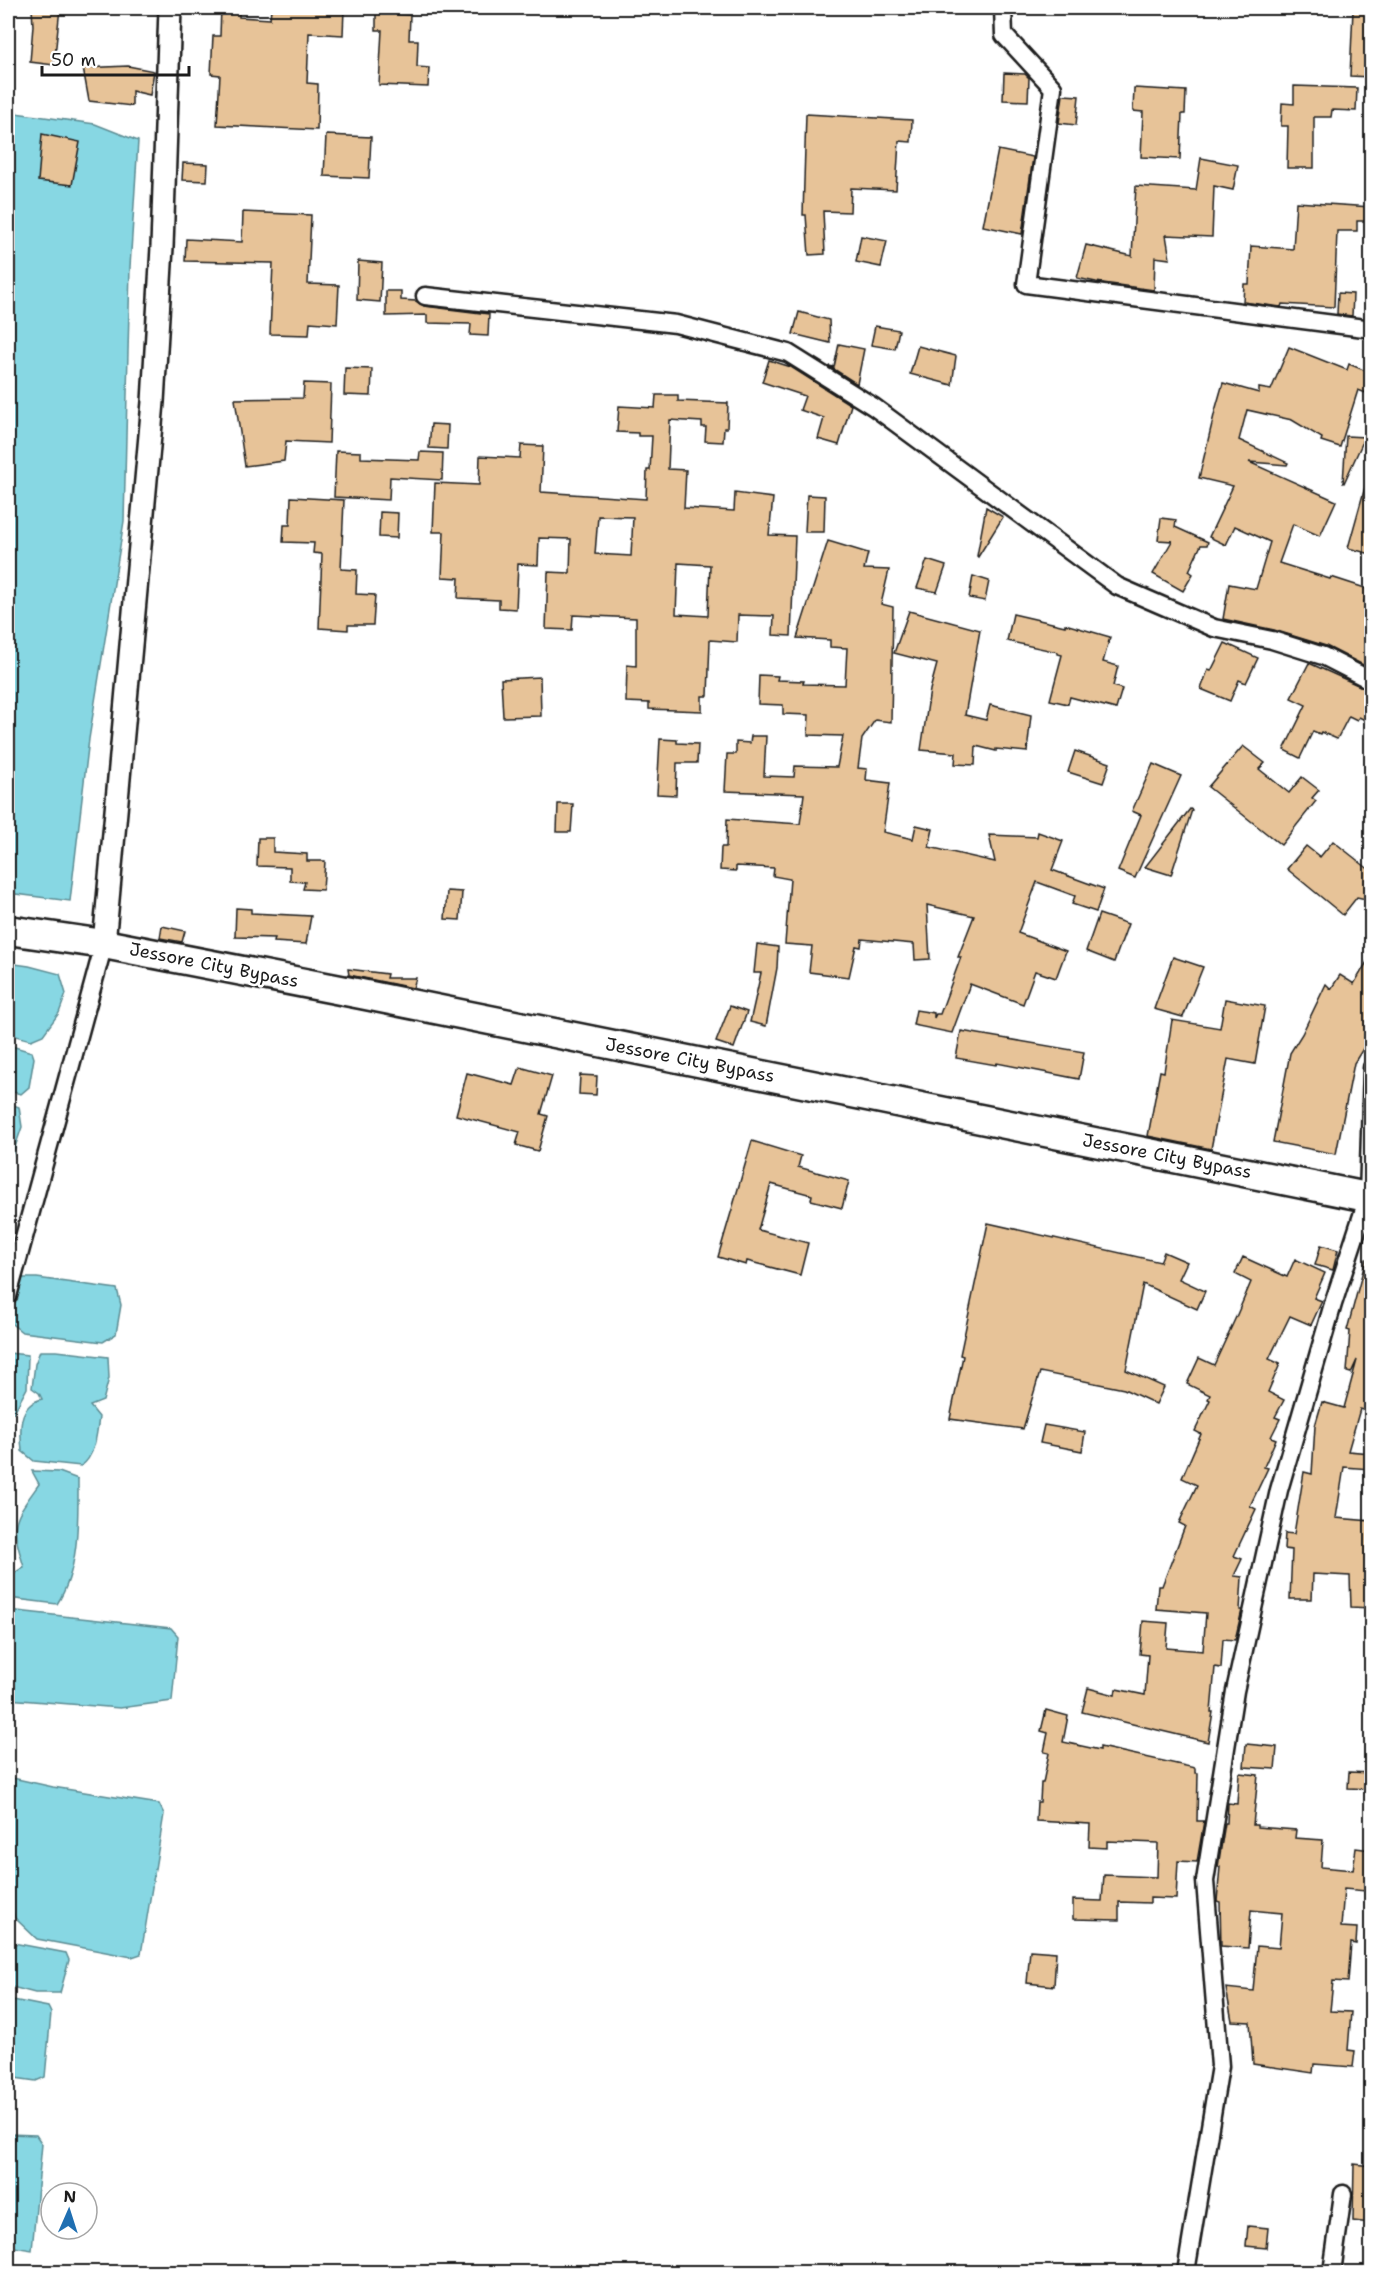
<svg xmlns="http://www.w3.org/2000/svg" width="1379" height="2280" viewBox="0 0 1379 2280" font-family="'Shantell Sans',sans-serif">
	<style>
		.water { fill: #87d7e3; stroke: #5c8c93; stroke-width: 1.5 }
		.building { fill: #e7c398; stroke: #1c1c1c; stroke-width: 1.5; fill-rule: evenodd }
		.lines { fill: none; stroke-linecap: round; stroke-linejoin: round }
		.minor-casing { stroke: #1c1c1c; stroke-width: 21 }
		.tertiary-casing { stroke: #1c1c1c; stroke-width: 26 }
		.trunk-casing { stroke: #1c1c1c; stroke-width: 33 }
		.minor { stroke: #fff; stroke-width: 16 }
		.tertiary { stroke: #fff; stroke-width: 21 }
		.trunk { stroke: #fff; stroke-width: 28 }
		.labels { text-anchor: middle; stroke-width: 5; stroke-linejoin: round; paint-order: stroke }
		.street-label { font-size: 18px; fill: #1c1c1c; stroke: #fff }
	</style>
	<rect width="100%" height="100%" fill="#fff"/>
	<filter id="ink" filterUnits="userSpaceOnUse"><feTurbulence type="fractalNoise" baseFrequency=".0167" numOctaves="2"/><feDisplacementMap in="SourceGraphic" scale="12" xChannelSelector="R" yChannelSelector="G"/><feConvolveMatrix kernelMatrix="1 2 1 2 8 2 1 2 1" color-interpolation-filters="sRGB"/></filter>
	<g filter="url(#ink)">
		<g class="water">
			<path d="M 8,112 L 95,124 L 138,141 L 130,267 L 124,521 L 89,739 L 70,901 L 8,893 Z"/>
			<path d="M 8,963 L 29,966 L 60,974 L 66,994 L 59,1013 L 43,1035 L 31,1040 L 8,1034 Z"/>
			<path d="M 8,1045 L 32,1052 L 34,1058 L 29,1087 L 21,1094 L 8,1091 Z"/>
			<path d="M 8,1103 L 19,1107 L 22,1127 L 8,1167 Z"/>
			<path d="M 20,1278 L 37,1278 L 117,1289 L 121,1305 L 116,1334 L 103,1342 L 22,1332 L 8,1321 Z"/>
			<path d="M 40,1351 L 57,1351 L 108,1357 L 109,1378 L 103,1401 L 90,1406 L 99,1417 C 97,1433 95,1457 81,1466 L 34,1461 L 22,1451 C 20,1431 17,1405 42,1399 L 39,1393 L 32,1388 L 35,1364 Z"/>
			<path d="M 8,1353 L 28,1355 L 27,1388 L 14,1412 L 8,1413 Z"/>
			<path d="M 8,1425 L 13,1427 L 15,1456 L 8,1468 Z"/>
			<path d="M 32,1471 L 59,1472 L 78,1479 C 78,1519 80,1569 57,1604 L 8,1598 L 8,1577 L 24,1567 C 10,1521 12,1522 39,1484 Z"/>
			<path d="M 8,1610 L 171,1628 L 178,1636 L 172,1701 L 120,1708 L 8,1699 Z"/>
			<path d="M 8,1777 L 53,1787 L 159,1804 L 164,1814 L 141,1954 L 132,1957 L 37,1939 L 15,1918 L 8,1896 Z"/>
			<path d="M 8,1942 L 66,1953 L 69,1960 L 60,1993 L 35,1993 L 8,1986 Z"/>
			<path d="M 8,1999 L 48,2007 L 51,2013 L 45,2077 L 36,2081 L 8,2077 Z"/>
			<path d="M 8,2134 L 36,2135 L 42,2144 L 32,2250 L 8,2246 Z"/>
			<path d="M 8,2265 L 32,2268 L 32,2272 L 8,2272 Z"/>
		</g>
		<g class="building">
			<path d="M 32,8 L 60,8 L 54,65 L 30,62 L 33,26 Z"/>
			<path d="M 221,8 L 239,8 L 239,17 L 270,19 L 271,8 L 344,9 L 343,35 L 309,33 L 307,83 L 318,84 L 317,130 L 217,125 L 220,75 L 211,74 L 213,36 L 220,36 Z"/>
			<path d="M 1353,10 L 1371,11 L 1371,77 L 1350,76 Z"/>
			<path d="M 376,13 L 410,15 L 409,40 L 418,40 L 417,67 L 429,68 L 428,87 L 379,85 L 382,30 L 376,30 Z"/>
			<path d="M 128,66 L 154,71 L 150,95 L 132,91 L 132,106 L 89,101 L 83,68 Z"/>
			<path d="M 1004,73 L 1025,74 L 1029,78 L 1028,101 L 1003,100 Z"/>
			<path d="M 1294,86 L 1357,88 L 1356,111 L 1332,110 L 1331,117 L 1314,117 L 1314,168 L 1287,168 L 1288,126 L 1281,126 L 1282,103 L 1294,104 Z"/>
			<path d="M 1134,88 L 1186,91 L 1185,114 L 1182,114 L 1180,159 L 1141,157 L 1143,112 L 1133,111 Z"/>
			<path d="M 1063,95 L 1079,96 L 1076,125 L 1059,123 Z"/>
			<path d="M 806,114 L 912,120 L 911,142 L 899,141 L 896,190 L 851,188 L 850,212 L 823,211 L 825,254 L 809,255 L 806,215 L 803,215 Z"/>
			<path d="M 42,134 L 80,142 L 72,185 L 38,181 Z"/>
			<path d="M 326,135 L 371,137 L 369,178 L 324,176 Z"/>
			<path d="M 998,150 L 1033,157 L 1022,234 L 983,226 Z"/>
			<path d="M 1201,158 L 1238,165 L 1233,190 L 1214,186 L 1212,237 L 1166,235 L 1170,259 L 1155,257 L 1154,290 L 1096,282 L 1077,278 L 1086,245 L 1132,256 L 1136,186 L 1196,190 Z"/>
			<path d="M 183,163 L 208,164 L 207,181 L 182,180 Z"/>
			<path d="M 1296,202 L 1371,207 L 1371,221 L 1357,221 L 1357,231 L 1337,231 L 1334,307 L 1282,304 L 1281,307 L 1243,302 L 1244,284 L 1249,284 L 1251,246 L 1293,249 Z"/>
			<path d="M 243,212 L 311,215 L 308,284 L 339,285 L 337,324 L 310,322 L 309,335 L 270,334 L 273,263 L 185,261 L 186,239 L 242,242 Z"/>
			<path d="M 861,236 L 887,241 L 881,267 L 856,262 Z"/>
			<path d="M 358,261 L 382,263 L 380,302 L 357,300 Z"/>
			<path d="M 386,291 L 401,291 L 401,300 L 416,301 L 424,306 L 489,314 L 488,336 L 470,335 L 471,324 L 427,323 L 427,315 L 386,316 Z"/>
			<path d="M 1338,293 L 1353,294 L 1352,316 L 1337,314 Z"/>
			<path d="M 799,312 L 829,320 L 830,343 L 793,334 Z"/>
			<path d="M 875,326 L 899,330 L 895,349 L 871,345 Z"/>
			<path d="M 839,344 L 864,349 L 857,384 L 829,366 L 834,367 Z"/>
			<path d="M 918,346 L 956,356 L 952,385 L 910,374 Z"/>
			<path d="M 1289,347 L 1347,370 L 1349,364 L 1371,373 L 1371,380 L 1366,393 L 1358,390 L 1340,447 L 1321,441 L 1322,438 L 1292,420 L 1247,410 L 1239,440 L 1288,463 L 1287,465 L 1249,462 L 1336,501 L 1320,536 L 1293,524 L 1279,563 L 1330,579 L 1331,577 L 1368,589 L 1364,602 L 1371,605 L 1371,613 L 1366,632 L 1371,633 L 1371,669 L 1326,646 L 1274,630 L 1223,619 L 1229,584 L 1256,589 L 1270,542 L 1235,526 L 1226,545 L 1209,537 L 1233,486 L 1199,478 L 1215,411 L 1223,383 L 1259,393 L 1259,388 L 1271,390 Z"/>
			<path d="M 769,360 L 791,367 L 851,405 L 839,445 L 818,439 L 824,418 L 800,410 L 805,396 L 762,382 Z"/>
			<path d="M 345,368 L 372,369 L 371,396 L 344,395 Z"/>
			<path d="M 304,383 L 331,384 L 329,443 L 286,441 L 284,461 L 245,466 L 235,399 L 303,398 Z"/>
			<path d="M 656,395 L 678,395 L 678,401 L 728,403 L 727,428 L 724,428 L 723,442 L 705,441 L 706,427 L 702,427 L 702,422 L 670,420 L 668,469 L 686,470 L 684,508 L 734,511 L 735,493 L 773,498 L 769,535 L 795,536 L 791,636 L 773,635 L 774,616 L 738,615 L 737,642 L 710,640 L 708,696 L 702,696 L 702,711 L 649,709 L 649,703 L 626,702 L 627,665 L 636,666 L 636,618 L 573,615 L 572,630 L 546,629 L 548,572 L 570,573 L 571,539 L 539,538 L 538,565 L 518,564 L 516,609 L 499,608 L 499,600 L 458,598 L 459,578 L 442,577 L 444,532 L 433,532 L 435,483 L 479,485 L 480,456 L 520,458 L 521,445 L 543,446 L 541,492 L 646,499 L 647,470 L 650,470 L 652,436 L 638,436 L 638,433 L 617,432 L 619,406 L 655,408 ZM 598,516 L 633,517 L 631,556 L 595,554 ZM 678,563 L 710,565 L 708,616 L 676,614 Z"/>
			<path d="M 431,424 L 448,425 L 447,449 L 429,448 Z"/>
			<path d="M 1346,436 L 1365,437 L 1344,483 L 1343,483 Z"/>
			<path d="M 336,451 L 361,452 L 361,458 L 419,460 L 420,452 L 443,453 L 442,480 L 390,477 L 389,500 L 334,497 Z"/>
			<path d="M 1367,480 L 1371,481 L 1371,554 L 1348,548 Z"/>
			<path d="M 807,495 L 825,496 L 824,532 L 805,532 Z"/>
			<path d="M 291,497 L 344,500 L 341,569 L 357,570 L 356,594 L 375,595 L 373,625 L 348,625 L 348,630 L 319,628 L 322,554 L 313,553 L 314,543 L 283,542 L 284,525 L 290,525 Z"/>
			<path d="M 986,507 L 1003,517 L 978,557 L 977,556 Z"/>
			<path d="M 380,512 L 398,513 L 397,538 L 379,537 Z"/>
			<path d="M 1161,518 L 1176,520 L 1175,527 L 1208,542 L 1207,545 L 1201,545 L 1189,571 L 1193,574 L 1183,591 L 1153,574 L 1172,541 L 1158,540 Z"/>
			<path d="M 828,541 L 868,553 L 864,569 L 889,570 L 881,604 L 893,607 L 891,722 L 875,720 L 862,739 L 858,768 L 867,769 L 866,780 L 890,783 L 883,832 L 913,839 L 916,825 L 933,829 L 929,847 L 995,862 L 989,835 L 1037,837 L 1038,832 L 1063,841 L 1052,870 L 1104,889 L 1096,912 L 1072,904 L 1075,896 L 1037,882 L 1018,933 L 1066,951 L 1056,978 L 1035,971 L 1023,1004 L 970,984 L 952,1033 L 913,1025 L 916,1010 L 934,1013 L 934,1018 L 936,1014 L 940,1014 L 961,957 L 958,957 L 974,916 L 927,905 L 930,959 L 915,960 L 914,944 L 862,939 L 861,947 L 856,946 L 849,977 L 809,972 L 812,946 L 785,944 L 790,879 L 773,876 L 774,868 L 736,866 L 736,871 L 720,870 L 721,847 L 726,847 L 727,819 L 800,824 L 804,794 L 725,791 L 727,754 L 736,754 L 736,742 L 750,743 L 751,736 L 766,736 L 764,776 L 794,777 L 795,766 L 837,767 L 843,736 L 808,735 L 809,715 L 783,714 L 783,705 L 758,704 L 759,675 L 778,676 L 777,680 L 804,681 L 803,684 L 845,685 L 847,648 L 830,647 L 830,640 L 797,638 Z"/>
			<path d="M 927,560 L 946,566 L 937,592 L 917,588 Z"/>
			<path d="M 973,576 L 989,581 L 985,601 L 969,598 Z"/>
			<path d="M 909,611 L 980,630 L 965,715 L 986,720 L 990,705 L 1031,715 L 1027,752 L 996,749 L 996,751 L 976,746 L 975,765 L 955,764 L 956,753 L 921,750 L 930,690 L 937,664 L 894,653 Z"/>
			<path d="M 1013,614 L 1065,626 L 1065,624 L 1110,637 L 1103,662 L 1118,666 L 1113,686 L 1122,689 L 1116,709 L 1070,697 L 1068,704 L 1050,700 L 1062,655 L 1058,654 L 1058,652 L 1007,641 Z"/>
			<path d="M 1225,643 L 1258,658 L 1246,683 L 1239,680 L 1230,701 L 1201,689 L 1208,670 L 1211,671 Z"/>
			<path d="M 1309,663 L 1371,691 L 1371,723 L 1359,717 L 1357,720 L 1349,716 L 1337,739 L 1321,732 L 1320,734 L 1313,731 L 1300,758 L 1284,750 L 1306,705 L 1291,698 Z"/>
			<path d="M 540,677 L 541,716 L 503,717 L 501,679 Z"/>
			<path d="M 660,739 L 677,740 L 677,743 L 698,744 L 697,763 L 677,763 L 676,795 L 657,794 Z"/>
			<path d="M 1243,746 L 1265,763 L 1259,769 L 1289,793 L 1302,777 L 1319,790 L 1312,798 L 1316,801 L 1281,845 L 1208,787 Z"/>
			<path d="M 1075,751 L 1110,763 L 1103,783 L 1068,772 Z"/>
			<path d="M 1153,764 L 1181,776 L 1135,878 L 1118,871 L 1141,815 L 1132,811 Z"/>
			<path d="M 558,804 L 573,804 L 571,832 L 557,832 Z"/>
			<path d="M 1190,809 L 1192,810 L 1171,875 L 1145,867 Z"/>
			<path d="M 258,838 L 273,838 L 273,852 L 307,854 L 307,861 L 325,861 L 323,890 L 303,889 L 305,882 L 290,881 L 290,867 L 257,866 Z"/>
			<path d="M 1333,841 L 1371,871 L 1371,900 L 1357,897 L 1343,915 L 1287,869 L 1306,846 L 1320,857 Z"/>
			<path d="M 447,891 L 462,892 L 460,920 L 445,919 Z"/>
			<path d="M 236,908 L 251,909 L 251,913 L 311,916 L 306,944 L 274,942 L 275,938 L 235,937 Z"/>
			<path d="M 1099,914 L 1128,924 L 1114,962 L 1086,951 Z"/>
			<path d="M 162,926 L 185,931 L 182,942 L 160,938 Z"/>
			<path d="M 757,944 L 778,947 L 777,968 L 766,1026 L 750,1022 L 761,973 L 754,973 Z"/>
			<path d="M 1371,955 L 1371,1036 L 1354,1063 L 1336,1154 L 1273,1142 L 1290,1053 L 1302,1034 L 1326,984 L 1331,989 L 1340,975 L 1354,984 Z"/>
			<path d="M 1173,957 L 1203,967 L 1183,1017 L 1154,1009 Z"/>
			<path d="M 348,969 L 387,974 L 386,978 L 416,978 L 413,988 L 349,975 Z"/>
			<path d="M 1225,999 L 1265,1006 L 1255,1064 L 1228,1059 L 1211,1149 L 1148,1136 L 1160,1071 L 1164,1072 L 1172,1020 L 1220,1028 Z"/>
			<path d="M 730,1006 L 747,1012 L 734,1048 L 716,1042 Z"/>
			<path d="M 961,1031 L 1084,1052 L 1079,1079 L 997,1063 L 996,1065 L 956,1058 Z"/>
			<path d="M 520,1067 L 552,1076 L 541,1114 L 548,1116 L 538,1151 L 516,1145 L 520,1132 L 456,1115 L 467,1073 L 514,1085 Z"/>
			<path d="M 580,1075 L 597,1076 L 596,1095 L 579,1094 Z"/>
			<path d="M 752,1141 L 801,1156 L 798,1167 L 849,1181 L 842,1208 L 811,1200 L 812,1195 L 771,1184 L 758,1230 L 808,1243 L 800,1275 L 747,1261 L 746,1265 L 718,1257 Z"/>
			<path d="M 988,1223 L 1160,1262 L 1164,1252 L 1187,1262 L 1179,1279 L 1205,1291 L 1197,1309 L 1143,1284 L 1126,1370 L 1164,1387 L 1156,1404 L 1124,1389 L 1040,1372 L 1023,1429 L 950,1419 L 963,1356 L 960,1355 Z"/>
			<path d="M 1321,1245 L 1338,1250 L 1333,1270 L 1315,1265 Z"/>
			<path d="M 1243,1257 L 1287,1277 L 1295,1259 L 1325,1273 L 1314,1298 L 1322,1301 L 1311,1325 L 1290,1316 L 1269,1359 L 1280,1364 L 1268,1392 L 1284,1400 L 1275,1417 L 1280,1419 L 1271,1437 L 1276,1439 L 1264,1467 L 1268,1468 L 1250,1506 L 1256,1509 L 1234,1556 L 1242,1559 L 1234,1576 L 1242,1577 L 1240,1610 L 1242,1610 L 1235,1640 L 1223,1639 L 1221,1668 L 1215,1667 L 1211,1712 L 1213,1712 L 1208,1742 L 1082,1712 L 1088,1688 L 1115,1695 L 1116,1689 L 1145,1695 L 1148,1655 L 1140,1654 L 1143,1621 L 1168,1623 L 1166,1648 L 1203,1651 L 1206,1613 L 1156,1609 L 1158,1586 L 1162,1586 L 1185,1526 L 1179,1523 L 1197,1485 L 1182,1478 L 1201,1434 L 1195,1431 L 1210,1400 L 1208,1399 L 1210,1395 L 1187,1384 L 1199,1358 L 1214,1365 L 1236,1317 L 1251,1282 L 1235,1274 Z"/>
			<path d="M 1366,1259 L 1371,1259 L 1371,1318 L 1369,1324 L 1371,1325 L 1371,1394 L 1367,1411 L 1360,1409 L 1348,1451 L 1371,1453 L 1371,1469 L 1344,1467 L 1336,1518 L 1371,1521 L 1371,1608 L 1351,1607 L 1350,1576 L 1313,1574 L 1312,1599 L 1290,1599 L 1292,1550 L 1284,1549 L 1285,1533 L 1294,1534 L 1304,1472 L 1312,1474 L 1315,1426 L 1322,1402 L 1344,1408 L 1357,1360 L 1351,1373 L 1347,1372 L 1350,1331 L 1347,1330 Z"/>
			<path d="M 1044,1425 L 1085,1432 L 1082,1451 L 1040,1443 Z"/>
			<path d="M 1046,1710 L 1068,1716 L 1063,1742 L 1100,1750 L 1100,1747 L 1195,1768 L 1195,1773 L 1198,1773 L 1197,1821 L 1204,1821 L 1197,1862 L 1178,1861 L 1176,1899 L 1150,1898 L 1150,1903 L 1119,1902 L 1119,1920 L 1073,1919 L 1073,1900 L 1102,1901 L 1104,1875 L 1157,1877 L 1158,1843 L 1107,1841 L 1107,1848 L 1089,1847 L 1090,1824 L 1036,1821 L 1037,1802 L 1040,1802 L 1041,1783 L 1043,1783 L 1049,1753 L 1044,1752 L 1048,1733 L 1041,1731 Z"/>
			<path d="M 1246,1744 L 1277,1747 L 1275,1769 L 1244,1767 Z"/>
			<path d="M 1349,1772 L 1371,1773 L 1371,1789 L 1348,1788 Z"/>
			<path d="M 1239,1773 L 1258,1775 L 1253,1825 L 1257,1825 L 1257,1827 L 1296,1830 L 1295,1838 L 1323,1840 L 1321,1867 L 1353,1870 L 1356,1848 L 1371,1850 L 1371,1882 L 1367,1882 L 1366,1891 L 1344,1889 L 1341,1927 L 1357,1928 L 1356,1944 L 1351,1943 L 1348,1982 L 1333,1981 L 1330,2011 L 1351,2012 L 1348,2050 L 1355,2051 L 1353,2067 L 1314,2064 L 1313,2073 L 1253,2064 L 1250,2022 L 1232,2021 L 1226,1988 L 1253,1991 L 1257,1946 L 1279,1948 L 1282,1913 L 1251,1910 L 1248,1948 L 1221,1946 L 1220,1902 L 1217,1901 L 1220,1867 L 1218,1867 L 1225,1823 L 1227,1823 L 1228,1803 L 1237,1804 Z"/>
			<path d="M 1030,1950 L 1056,1952 L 1054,1986 L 1027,1983 Z"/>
			<path d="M 1354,2164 L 1371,2166 L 1371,2223 L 1353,2221 Z"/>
			<path d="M 1248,2226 L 1268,2228 L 1266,2248 L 1246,2246 Z"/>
		</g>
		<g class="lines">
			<defs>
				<g id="minor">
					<path d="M 1003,8 L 1004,35 L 1053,88 L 1026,284 L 1372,329"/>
					<path d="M 425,296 L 676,324 L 788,353 L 874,407 L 1117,586 L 1214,628 L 1272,640 L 1323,656 L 1372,681"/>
					<path d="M 8,1296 L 104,944"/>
					<path d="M 1186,2272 L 1220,2066 L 1205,1881 L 1235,1691 L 1279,1490 L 1333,1304 L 1368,1197 L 1372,1068"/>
					<path d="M 1332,2272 L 1343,2194"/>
				</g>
				<path id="tertiary" d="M 104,944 L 153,402 L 162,247 L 170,8"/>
				<path id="trunk" d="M 8,930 L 104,944 L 361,994 L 1372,1198"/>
			</defs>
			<use href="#minor" class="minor-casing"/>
			<use href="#tertiary" class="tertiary-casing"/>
			<use href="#trunk" class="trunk-casing"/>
			<use href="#minor" class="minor"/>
			<use href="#tertiary" class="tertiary"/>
			<use href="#trunk" class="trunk"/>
		</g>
	</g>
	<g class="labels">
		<g class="street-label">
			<text transform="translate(214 965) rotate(11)" y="6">Jessore City Bypass</text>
			<text transform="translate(690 1060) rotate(11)" y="6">Jessore City Bypass</text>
			<text transform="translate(1167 1156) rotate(11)" y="6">Jessore City Bypass</text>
		</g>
	</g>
	<rect width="1379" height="2280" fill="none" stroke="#fff" stroke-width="30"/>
	<rect x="15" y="15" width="1349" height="2250" fill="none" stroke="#1c1c1c" stroke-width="2" filter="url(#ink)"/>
	<g transform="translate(69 2211) rotate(3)"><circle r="28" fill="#ffffff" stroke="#a4a4a4" stroke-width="1.5"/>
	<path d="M0-4.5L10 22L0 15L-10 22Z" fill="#1f6fb2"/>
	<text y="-9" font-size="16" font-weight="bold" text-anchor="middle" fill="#1c1c1c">N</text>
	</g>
	<path d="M42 66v9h147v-9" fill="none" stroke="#1c1c1c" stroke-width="3"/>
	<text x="51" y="66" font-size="18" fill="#1c1c1c" stroke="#ffffff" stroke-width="4.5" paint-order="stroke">50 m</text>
</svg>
